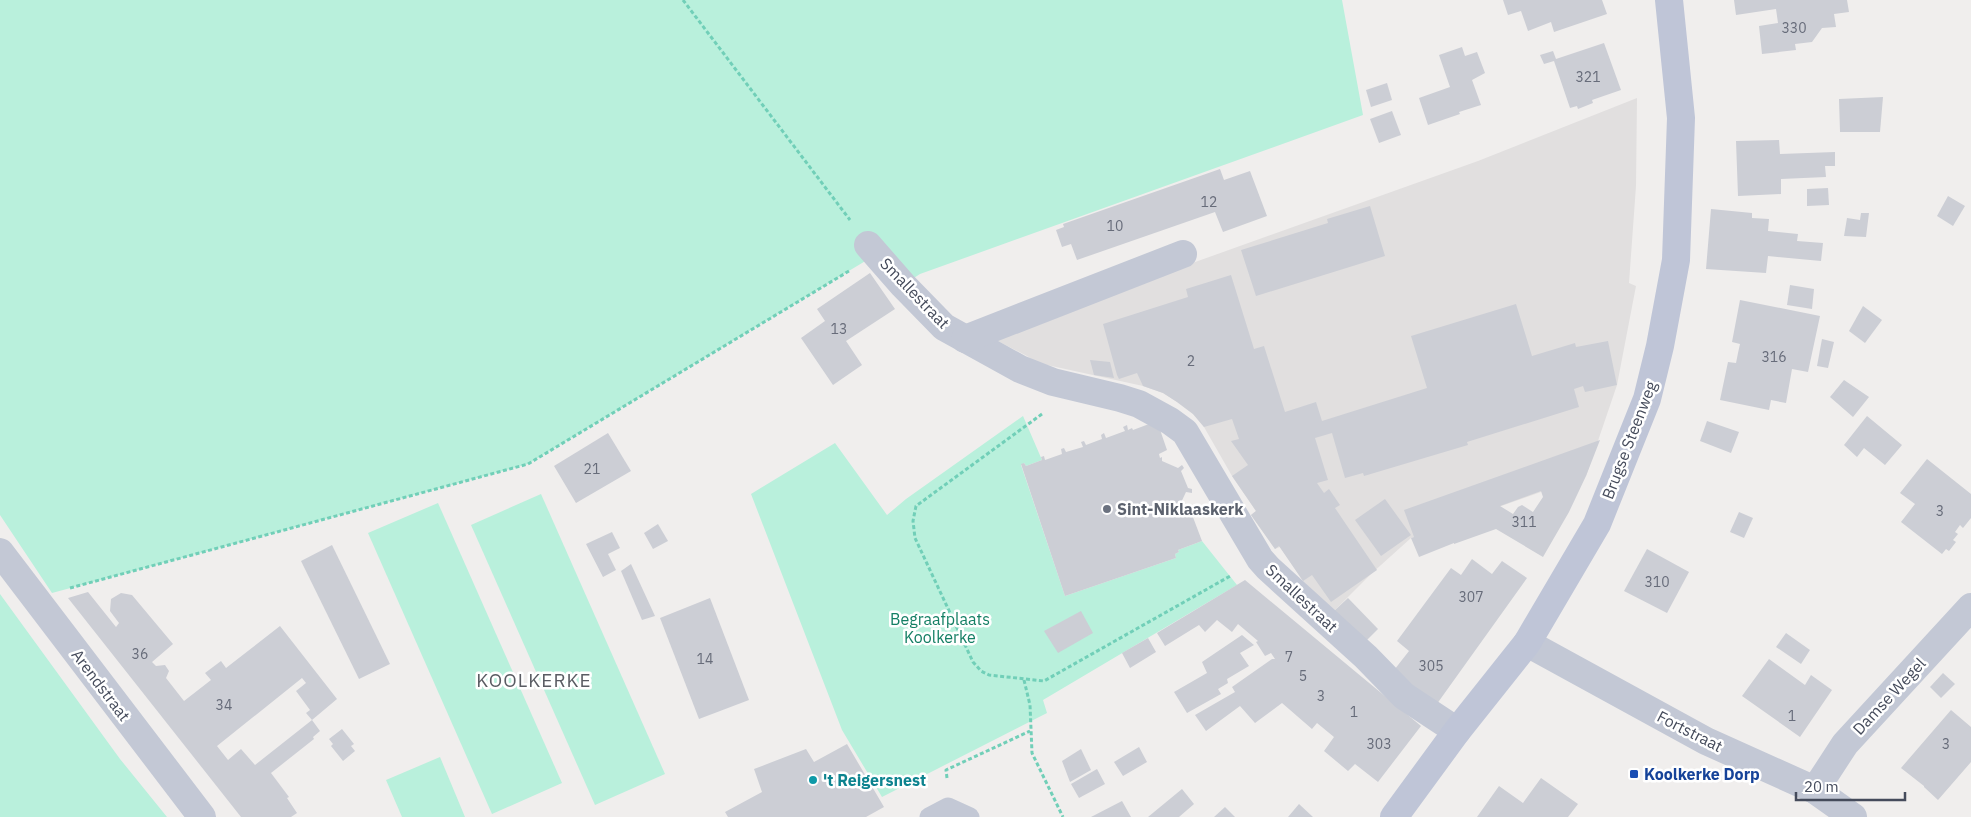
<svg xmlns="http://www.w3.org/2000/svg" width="1971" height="817" viewBox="0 0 1971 817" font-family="'IBM Plex Sans',sans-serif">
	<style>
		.education { fill: #e1dfdf }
		.green { fill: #b9f0dc }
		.building { fill: #ccced5; fill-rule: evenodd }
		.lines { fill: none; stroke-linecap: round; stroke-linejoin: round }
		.path { stroke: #71cfb8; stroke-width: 3; stroke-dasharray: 4 2.5; stroke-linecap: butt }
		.lane { stroke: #c3c8d5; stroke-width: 19 }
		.street { stroke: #c3c8d5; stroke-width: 28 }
		.secondary { stroke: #bfc5d7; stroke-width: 28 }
		.worship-dot { fill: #6b7280; stroke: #fff; stroke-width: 2 }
		.transit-dot { fill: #1a4fb4; stroke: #fff; stroke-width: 2 }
		.culture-dot { fill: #0f9aa8; stroke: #fff; stroke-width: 2 }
		.labels { text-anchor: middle; stroke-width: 5; stroke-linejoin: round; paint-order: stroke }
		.number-label { font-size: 14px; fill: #676c7a }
		.street-label { font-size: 16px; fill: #454b5b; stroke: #fff }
		.worship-label { font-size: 16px; font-weight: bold; fill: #5b616d; stroke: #fff; text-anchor: start }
		.park-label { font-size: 16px; fill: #147f64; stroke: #fff }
		.transit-label { font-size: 16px; font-weight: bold; fill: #164399; stroke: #fff; text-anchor: start }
		.culture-label { font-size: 16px; font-weight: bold; fill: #0d838f; stroke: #fff; text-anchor: start }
		.quarter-label { font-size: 19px; letter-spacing: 1px; fill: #5a5c63; stroke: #fff }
	</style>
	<rect width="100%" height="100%" fill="#f0eeed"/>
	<path class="education" d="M 1637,98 L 1636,186 L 1629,283 L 1636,286 L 1617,385 L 1586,476 L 1411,538 L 1371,574 L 1333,612 L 1303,581 L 1280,547 L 1275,549 L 1251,515 L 1256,511 L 1232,476 L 1204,427 L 1193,414 L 1177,402 L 1163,393 L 1143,386 L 1038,363 L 1027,356 L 988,336 L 1478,161 Z"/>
	<g class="green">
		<path d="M 0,0 L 1342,0 L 1363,115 L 920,274 L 903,285 L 877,254 L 528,464 L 52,593 L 0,515 Z"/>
		<path d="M 1023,416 L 1042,460 L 1026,466 L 1024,463 L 1021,465 L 1065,596 L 1176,558 L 1175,554 L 1179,552 L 1178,550 L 1202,541 L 1237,585 L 1043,700 L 1047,713 L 882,797 L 842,730 L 751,494 L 835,443 L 887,515 L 906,499 Z"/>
		<path d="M 541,494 L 665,774 L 595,805 L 471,525 Z"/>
		<path d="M 438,503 L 562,783 L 492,814 L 368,533 Z"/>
		<path d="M 0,594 L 120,759 L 167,817 L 0,817 Z"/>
		<path d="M 440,757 L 465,817 L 402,817 L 386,780 Z"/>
	</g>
	<g class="building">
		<path d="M 1503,0 L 1602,0 L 1607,14 L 1554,32 L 1551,22 L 1528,31 L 1521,11 L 1508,15 Z"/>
		<path d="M 1734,0 L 1847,0 L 1849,12 L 1834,14 L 1836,27 L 1822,28 L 1812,42 L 1795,44 L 1796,50 L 1762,54 L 1759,26 L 1778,23 L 1776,9 L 1736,15 Z"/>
		<path d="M 1604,43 L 1621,90 L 1592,100 L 1593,103 L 1578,109 L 1577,106 L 1570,108 L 1554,61 L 1544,64 L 1540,55 L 1553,51 L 1556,59 Z"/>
		<path d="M 1462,47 L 1465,56 L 1477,52 L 1485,73 L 1472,80 L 1481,105 L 1459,112 L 1460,114 L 1428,125 L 1419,98 L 1450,87 L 1439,55 Z"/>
		<path d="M 1387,83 L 1392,100 L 1371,107 L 1366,90 Z"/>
		<path d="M 1883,97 L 1880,132 L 1840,132 L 1839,99 Z"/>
		<path d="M 1392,111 L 1401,135 L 1379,143 L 1370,119 Z"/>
		<path d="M 1779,140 L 1780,154 L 1835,152 L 1835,166 L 1825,166 L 1826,177 L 1781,179 L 1781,194 L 1738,196 L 1736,141 Z"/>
		<path d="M 1220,169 L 1224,180 L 1250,171 L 1267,216 L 1223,232 L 1215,212 L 1077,260 L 1071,244 L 1062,247 L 1056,230 L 1064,227 L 1063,224 Z"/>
		<path d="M 1828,188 L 1829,205 L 1807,206 L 1807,189 Z"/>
		<path d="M 1948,196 L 1965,206 L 1953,226 L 1937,216 Z"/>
		<path d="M 1370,206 L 1385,256 L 1256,296 L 1241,250 L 1328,223 L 1327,219 Z"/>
		<path d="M 1711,209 L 1752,213 L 1752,218 L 1769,219 L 1768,231 L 1798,234 L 1797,241 L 1823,243 L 1821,261 L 1768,256 L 1766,273 L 1706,269 Z"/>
		<path d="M 1861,213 L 1869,213 L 1866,237 L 1844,236 L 1847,218 L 1860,220 Z"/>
		<path d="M 870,273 L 895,309 L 846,341 L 862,365 L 833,385 L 801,338 L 825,321 L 817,309 Z"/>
		<path d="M 1231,275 L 1254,349 L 1264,346 L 1285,412 L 1316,402 L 1322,421 L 1427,388 L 1411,336 L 1516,304 L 1532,356 L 1575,343 L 1576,347 L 1608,341 L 1617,385 L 1585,392 L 1583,386 L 1574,389 L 1579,407 L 1467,442 L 1468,445 L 1364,476 L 1363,473 L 1345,478 L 1332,433 L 1315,438 L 1328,480 L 1317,483 L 1324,493 L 1329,489 L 1340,505 L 1335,508 L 1377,570 L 1331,602 L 1312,575 L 1303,581 L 1279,546 L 1275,549 L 1251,515 L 1256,511 L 1232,476 L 1248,465 L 1231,441 L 1239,439 L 1232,419 L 1204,427 L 1193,414 L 1177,402 L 1163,393 L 1143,386 L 1137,373 L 1119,379 L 1117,375 L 1103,324 L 1188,297 L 1186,289 Z"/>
		<path d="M 1790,285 L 1814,289 L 1812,309 L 1787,305 Z"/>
		<path d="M 1740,300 L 1820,316 L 1808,372 L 1792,369 L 1786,403 L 1771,400 L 1769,410 L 1720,400 L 1728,362 L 1736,363 L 1738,353 L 1740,344 L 1732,342 Z"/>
		<path d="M 1863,306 L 1882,320 L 1865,343 L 1849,331 Z"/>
		<path d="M 1822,339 L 1834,342 L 1828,368 L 1817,366 Z"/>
		<path d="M 1090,360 L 1110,362 L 1114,378 L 1094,375 Z"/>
		<path d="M 1844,380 L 1869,397 L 1853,417 L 1830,397 Z"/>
		<path d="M 1867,416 L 1902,445 L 1885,465 L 1864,448 L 1857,457 L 1844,445 Z"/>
		<path d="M 1157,421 L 1167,450 L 1159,454 L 1160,458 L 1162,457 L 1162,461 L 1178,468 L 1182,465 L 1184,468 L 1181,471 L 1188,488 L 1192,489 L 1192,493 L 1186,492 L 1178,509 L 1181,512 L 1178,514 L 1179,517 L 1191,512 L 1202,541 L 1178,550 L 1179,552 L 1175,554 L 1176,558 L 1065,596 L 1021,464 L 1024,463 L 1026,466 L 1042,460 L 1041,457 L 1044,456 L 1045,460 L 1062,454 L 1061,449 L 1064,448 L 1066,452 L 1083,447 L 1081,442 L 1084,441 L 1086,445 L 1102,439 L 1101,435 L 1104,433 L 1106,438 L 1125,431 L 1123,427 L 1127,425 L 1128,430 L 1132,428 L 1133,430 Z"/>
		<path d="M 1707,421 L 1739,432 L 1731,453 L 1700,441 Z"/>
		<path d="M 608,433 L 631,471 L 576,503 L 554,466 Z"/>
		<path d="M 1600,440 L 1586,476 L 1569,512 L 1543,557 L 1496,529 L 1454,544 L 1454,543 L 1419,557 L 1411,538 L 1414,537 L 1404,510 ZM 1541,491 L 1543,497 L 1533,512 L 1522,505 L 1518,507 L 1513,514 L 1500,506 Z"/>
		<path d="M 1927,459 L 1971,494 L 1971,518 L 1963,528 L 1960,525 L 1955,532 L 1958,534 L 1953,540 L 1956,542 L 1949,551 L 1946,549 L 1942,554 L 1901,522 L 1915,504 L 1900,493 Z"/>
		<path d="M 1385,499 L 1411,535 L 1381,556 L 1355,520 Z"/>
		<path d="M 1739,512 L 1753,518 L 1744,538 L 1730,532 Z"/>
		<path d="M 658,524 L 668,541 L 653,549 L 644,533 Z"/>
		<path d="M 612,532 L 620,548 L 608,554 L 616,570 L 603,577 L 586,544 Z"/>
		<path d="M 332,545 L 390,664 L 359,679 L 301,561 Z"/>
		<path d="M 1647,549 L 1689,572 L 1667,613 L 1624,591 Z"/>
		<path d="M 1472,559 L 1492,574 L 1502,561 L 1527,578 L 1434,708 L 1391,674 L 1409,651 L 1397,641 L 1451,568 L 1461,575 Z"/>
		<path d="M 631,564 L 655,616 L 642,620 L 621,571 Z"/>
		<path d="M 1245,580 L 1421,726 L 1378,782 L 1355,764 L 1348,771 L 1324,751 L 1334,737 L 1317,723 L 1312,729 L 1282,703 L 1255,723 L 1240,706 L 1206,731 L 1195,715 L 1235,692 L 1232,687 L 1272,659 L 1275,659 L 1271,653 L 1265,656 L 1256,642 L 1258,641 L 1238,624 L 1232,632 L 1217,620 L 1205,632 L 1199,625 L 1165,646 L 1157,633 Z"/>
		<path d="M 88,592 L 116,627 L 119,623 L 110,611 L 111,599 L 121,593 L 132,595 L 173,644 L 152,662 L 156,666 L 165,665 L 169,671 L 166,678 L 184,701 L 211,680 L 205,673 L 221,661 L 226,668 L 280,626 L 337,699 L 312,720 L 306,713 L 310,710 L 296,691 L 306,683 L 302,678 L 217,746 L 228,760 L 241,749 L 255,765 L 312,720 L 320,731 L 313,737 L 314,739 L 271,773 L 289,797 L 287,798 L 297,813 L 291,817 L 241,817 L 68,598 Z"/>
		<path d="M 710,598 L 749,700 L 699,719 L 660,618 Z"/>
		<path d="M 1348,598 L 1378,629 L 1363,644 L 1333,612 Z"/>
		<path d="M 1081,611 L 1093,633 L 1058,653 L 1044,631 Z"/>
		<path d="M 1786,633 L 1810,650 L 1801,664 L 1776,647 Z"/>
		<path d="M 1242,635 L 1254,645 L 1240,653 L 1249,666 L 1227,679 L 1228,683 L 1218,689 L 1221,694 L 1187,713 L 1174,692 L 1207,673 L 1202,662 Z"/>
		<path d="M 1148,638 L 1156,652 L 1130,668 L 1122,653 Z"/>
		<path d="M 1769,659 L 1805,685 L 1811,675 L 1832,690 L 1800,737 L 1742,696 Z"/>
		<path d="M 1943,673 L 1955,684 L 1941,698 L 1930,687 Z"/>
		<path d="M 1951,710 L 1971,727 L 1971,762 L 1938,800 L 1924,787 L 1924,786 L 1901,768 Z"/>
		<path d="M 342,729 L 354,744 L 351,746 L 355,751 L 343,761 L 331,746 L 333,744 L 329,739 Z"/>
		<path d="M 847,744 L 884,807 L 866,817 L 728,817 L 725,812 L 762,792 L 754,769 L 806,749 L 814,762 Z"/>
		<path d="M 1139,747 L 1147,762 L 1123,776 L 1114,762 Z"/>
		<path d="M 1081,749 L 1091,770 L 1070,782 L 1062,761 Z"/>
		<path d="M 1097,769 L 1105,784 L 1079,798 L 1071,784 Z"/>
		<path d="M 1541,778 L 1578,804 L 1568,817 L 1477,817 L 1499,786 L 1523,803 Z"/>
		<path d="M 1182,789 L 1194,804 L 1179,817 L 1148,817 Z"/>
		<path d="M 1122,801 L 1131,817 L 1091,817 Z"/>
		<path d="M 1299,804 L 1313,817 L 1288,817 Z"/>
		<path d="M 1225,807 L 1235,817 L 1214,817 Z"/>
	</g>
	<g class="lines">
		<g class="path">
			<path d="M 683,0 L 850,220"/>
			<path d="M 1042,414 L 916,506 L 913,521 L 915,538 L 973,662 L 981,671 L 989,675 L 1044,681 L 1232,575"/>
			<path d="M 70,588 L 528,464 L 849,271"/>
			<path d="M 1024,680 L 1030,705 L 1032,753 L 1063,817"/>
			<path d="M 947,778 L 946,770 L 1030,731"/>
		</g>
		<path class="lane" d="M 929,817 L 948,807 L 970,817"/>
		<g class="street">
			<path d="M 868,245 L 903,285 L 944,327 L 1020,369 L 1053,382 L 1120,398 L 1139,404 L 1170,421 L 1185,432 L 1260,559 L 1268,568 L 1366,657 L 1404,696 L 1457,731"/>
			<path d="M 965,339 L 1183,254"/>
			<path d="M 0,552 L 202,817"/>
			<path d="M 1527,643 L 1706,741 L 1815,790 L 1853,817"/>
			<path d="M 1815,790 L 1845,744 L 1971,607"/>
		</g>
		<path class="secondary" d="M 1394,817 L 1457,731 L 1527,643 L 1597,524 L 1647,399 L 1660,346 L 1676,260 L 1681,118 L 1669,0"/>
	</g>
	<circle class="worship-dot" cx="1107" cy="509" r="5"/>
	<rect class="transit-dot" x="1629" y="769" width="10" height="10" rx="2.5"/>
	<circle class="culture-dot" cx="813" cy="780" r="5"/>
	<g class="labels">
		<g class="number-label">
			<text x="1794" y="33">330</text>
			<text x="1588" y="82">321</text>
			<text x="1209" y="207">12</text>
			<text x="1115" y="231">10</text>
			<text x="839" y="334">13</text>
			<text x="1774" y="362">316</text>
			<text x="1191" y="366">2</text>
			<text x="592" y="474">21</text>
			<text x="1940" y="516">3</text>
			<text x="1524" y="527">311</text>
			<text x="1657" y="587">310</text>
			<text x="1471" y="602">307</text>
			<text x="140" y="659">36</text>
			<text x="1289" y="662">7</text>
			<text x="705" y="664">14</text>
			<text x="1431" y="671">305</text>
			<text x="1303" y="681">5</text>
			<text x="1321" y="701">3</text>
			<text x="224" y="710">34</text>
			<text x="1354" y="717">1</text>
			<text x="1792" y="721">1</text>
			<text x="1379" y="749">303</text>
			<text x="1946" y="749">3</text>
		</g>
		<g class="street-label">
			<text transform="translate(915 293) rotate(46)" y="6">Smallestraat</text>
			<text transform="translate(1629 440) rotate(-69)" y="6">Brugse Steenweg</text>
			<text transform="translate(1302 598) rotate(43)" y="6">Smallestraat</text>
			<text transform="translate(101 685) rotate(53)" y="6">Arendstraat</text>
			<text transform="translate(1889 696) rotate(-47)" y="6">Damse Wegel</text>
			<text transform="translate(1690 731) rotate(27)" y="6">Fortstraat</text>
		</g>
		<g class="worship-label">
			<text x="1117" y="515">Sint-Niklaaskerk</text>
		</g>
		<g class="park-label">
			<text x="940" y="625">Begraafplaats<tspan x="940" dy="18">Koolkerke</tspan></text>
		</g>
		<g class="transit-label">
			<text x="1644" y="780">Koolkerke Dorp</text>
		</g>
		<g class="culture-label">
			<text x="823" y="786">'t Reigersnest</text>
		</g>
		<g class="quarter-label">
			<text x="534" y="687">KOOLKERKE</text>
		</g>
	</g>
	<path d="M1796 792v8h109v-8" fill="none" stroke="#454b5b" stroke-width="2.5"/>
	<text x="1804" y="792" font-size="15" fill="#454b5b" stroke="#ffffff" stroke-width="4" paint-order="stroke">20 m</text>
</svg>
